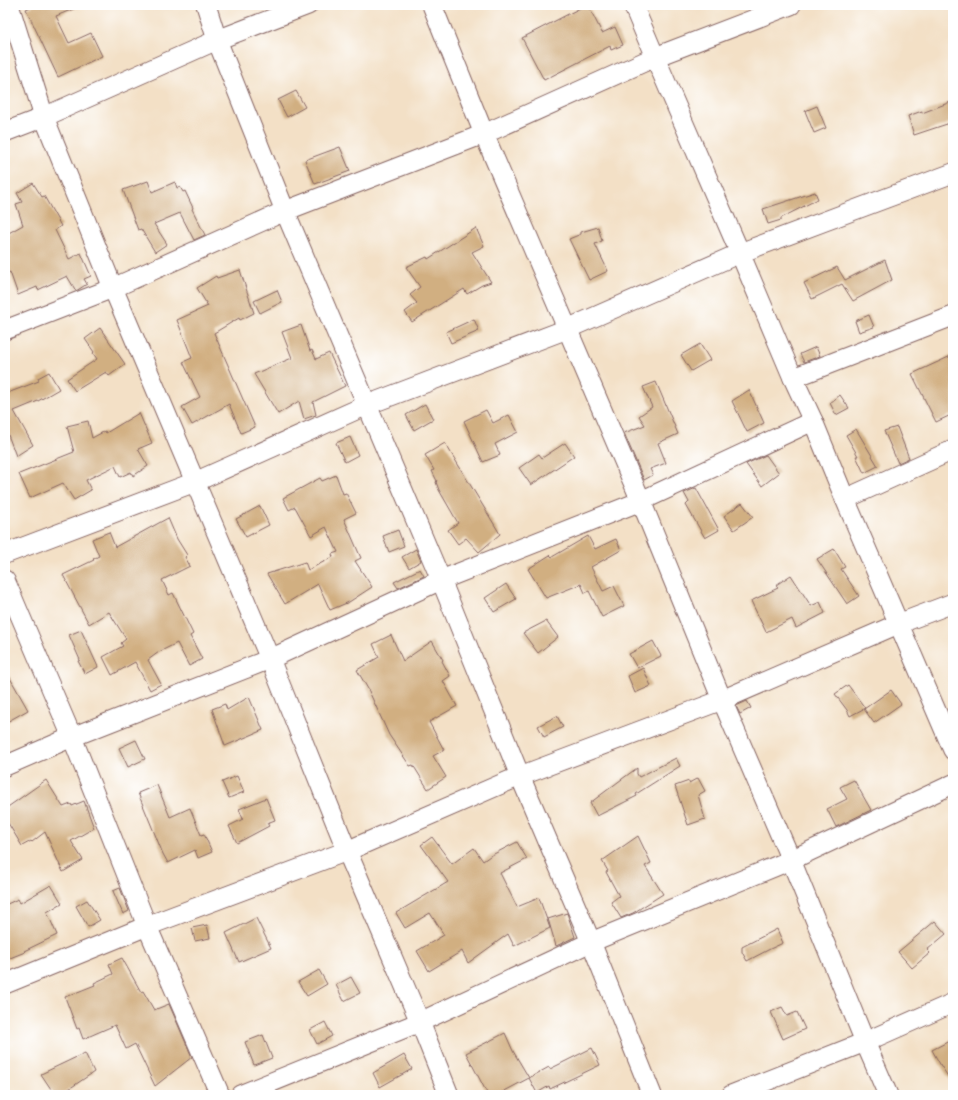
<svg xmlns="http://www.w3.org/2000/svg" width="958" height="1100" viewBox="0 0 958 1100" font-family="'Old Standard TT',serif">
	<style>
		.building { fill: #d1af81 }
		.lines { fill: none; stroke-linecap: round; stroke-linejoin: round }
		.minor-casing { stroke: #856361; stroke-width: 21 }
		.minor { stroke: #fff; stroke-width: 19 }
	</style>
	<rect width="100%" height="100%" fill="#fff"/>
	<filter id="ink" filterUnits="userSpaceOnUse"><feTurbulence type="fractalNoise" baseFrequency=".025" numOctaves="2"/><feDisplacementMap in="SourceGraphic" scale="8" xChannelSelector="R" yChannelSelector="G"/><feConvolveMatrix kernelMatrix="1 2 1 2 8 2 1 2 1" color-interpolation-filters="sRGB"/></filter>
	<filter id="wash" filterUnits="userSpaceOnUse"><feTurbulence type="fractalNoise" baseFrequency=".012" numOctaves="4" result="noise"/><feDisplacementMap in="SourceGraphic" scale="16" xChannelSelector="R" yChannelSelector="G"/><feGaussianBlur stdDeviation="0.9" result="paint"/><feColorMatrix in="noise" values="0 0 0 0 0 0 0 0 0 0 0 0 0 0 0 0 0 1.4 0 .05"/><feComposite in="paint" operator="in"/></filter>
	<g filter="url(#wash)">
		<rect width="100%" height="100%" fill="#f3e0c6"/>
		<g id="blocks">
			<g class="building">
				<path d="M 35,5 L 83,5 L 56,16 L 69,43 L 91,33 L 102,56 L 58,77 L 26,9 Z"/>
				<path d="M 586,5 L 588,5 L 602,33 L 615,27 L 623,45 L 611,50 L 610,46 L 544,80 L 522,38 Z"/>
				<path d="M 296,91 L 305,107 L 287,117 L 278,100 Z"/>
				<path d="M 953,101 L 953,122 L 914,135 L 908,116 L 922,111 L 922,113 Z"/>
				<path d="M 817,106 L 826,128 L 814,133 L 805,111 Z"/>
				<path d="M 340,147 L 350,171 L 315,184 L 305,160 Z"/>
				<path d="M 148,181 L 152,192 L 175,182 L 177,188 L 180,187 L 183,192 L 185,191 L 193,208 L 192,209 L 205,235 L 194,240 L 180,213 L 154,224 L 167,244 L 155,252 L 141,229 L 138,230 L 123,190 Z"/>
				<path d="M 33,183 L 42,197 L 44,196 L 61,226 L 55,230 L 69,259 L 81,253 L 91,276 L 84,279 L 87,284 L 76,291 L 67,276 L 38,290 L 37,287 L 18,295 L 10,272 L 5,274 L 5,235 L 23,225 L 16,204 L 22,202 L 17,193 Z"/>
				<path d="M 815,192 L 818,199 L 781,218 L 781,220 L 768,224 L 763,209 Z"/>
				<path d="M 598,227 L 602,241 L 595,244 L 608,271 L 589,280 L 569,239 L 581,234 L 581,232 Z"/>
				<path d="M 476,228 L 484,246 L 472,252 L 491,282 L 482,285 L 467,294 L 464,289 L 412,322 L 405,312 L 417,303 L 410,295 L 420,287 L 406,267 L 427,257 L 428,259 Z"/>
				<path d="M 885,260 L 892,280 L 853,301 L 842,284 L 812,299 L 804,283 L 837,267 L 845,280 Z"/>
				<path d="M 240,270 L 254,313 L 240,320 L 239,318 L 214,333 L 255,427 L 241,433 L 229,404 L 192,425 L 182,407 L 200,397 L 183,362 L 192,358 L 177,320 L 208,306 L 197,288 L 216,276 L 217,278 Z"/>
				<path d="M 277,290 L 282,302 L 260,313 L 254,301 Z"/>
				<path d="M 869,315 L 874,327 L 859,332 L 855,321 Z"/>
				<path d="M 474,319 L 479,331 L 451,343 L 446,332 Z"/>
				<path d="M 301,325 L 310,351 L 312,350 L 316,359 L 329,353 L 345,386 L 313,402 L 316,415 L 304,419 L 299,401 L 278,414 L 254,374 L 292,358 L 282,332 Z"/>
				<path d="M 100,328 L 125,364 L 109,376 L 106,372 L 75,391 L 67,379 L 97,359 L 93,353 L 94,352 L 85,339 Z"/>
				<path d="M 700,344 L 710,360 L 691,371 L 681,355 Z"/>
				<path d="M 816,347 L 820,356 L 804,362 L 800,354 Z"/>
				<path d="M 953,355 L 953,414 L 936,422 L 912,374 Z"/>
				<path d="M 49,372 L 59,389 L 38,401 L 14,411 L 33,445 L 16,456 L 5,427 L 5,394 L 39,381 L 38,378 Z"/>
				<path d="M 656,382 L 678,434 L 658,443 L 666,463 L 650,469 L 653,475 L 644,480 L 624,433 L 645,425 L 639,416 L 652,407 L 643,387 Z"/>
				<path d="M 749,390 L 764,423 L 747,432 L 732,401 Z"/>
				<path d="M 840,395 L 849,408 L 836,415 L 830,403 Z"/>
				<path d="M 425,404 L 433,419 L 414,430 L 406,415 Z"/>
				<path d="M 486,410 L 493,423 L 509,415 L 518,432 L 495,444 L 500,455 L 483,462 L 464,421 Z"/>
				<path d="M 139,413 L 152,443 L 138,449 L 148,466 L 133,476 L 131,472 L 120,477 L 115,466 L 86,480 L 91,490 L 74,500 L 63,483 L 30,498 L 19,474 L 74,452 L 67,426 L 88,421 L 92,438 L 105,431 L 106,433 Z"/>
				<path d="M 897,427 L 909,458 L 898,463 L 884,431 Z"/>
				<path d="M 856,429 L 878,466 L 864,473 L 856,456 L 858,456 L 846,435 Z"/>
				<path d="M 350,437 L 358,455 L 345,462 L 336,443 Z"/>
				<path d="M 445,443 L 500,534 L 479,552 L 466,538 L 458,544 L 448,530 L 458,523 L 439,490 L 436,482 L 437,481 L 432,471 L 434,470 L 425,455 Z"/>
				<path d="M 565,443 L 574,456 L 531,485 L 519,468 L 539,454 L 542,458 Z"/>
				<path d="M 766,455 L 779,473 L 762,486 L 746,464 Z"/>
				<path d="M 336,475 L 343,494 L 346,493 L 356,513 L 344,519 L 361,558 L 355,561 L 372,587 L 349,602 L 330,610 L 318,584 L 285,604 L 267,574 L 305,562 L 308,570 L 333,557 L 332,554 L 338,552 L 326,527 L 311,536 L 295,507 L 289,510 L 283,498 L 320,478 L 322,481 Z"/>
				<path d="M 696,488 L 719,530 L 705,538 L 686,505 L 689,502 L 684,493 Z"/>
				<path d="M 742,503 L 753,517 L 734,530 L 724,516 Z"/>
				<path d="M 260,506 L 269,525 L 246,537 L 236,519 Z"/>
				<path d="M 168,518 L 177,539 L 187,555 L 185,557 L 190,566 L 162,580 L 169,595 L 173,593 L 193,634 L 190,636 L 202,659 L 189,666 L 177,643 L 159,652 L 148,660 L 161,684 L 150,690 L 135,662 L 112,675 L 103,657 L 123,646 L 121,643 L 126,639 L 109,612 L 89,624 L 63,575 L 94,560 L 93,559 L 99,556 L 92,539 L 109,532 L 115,547 Z"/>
				<path d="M 398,530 L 404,546 L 389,552 L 383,536 Z"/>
				<path d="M 588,536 L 595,549 L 616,539 L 621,550 L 591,567 L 603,591 L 614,586 L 624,606 L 602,617 L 589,591 L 585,593 L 581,584 L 546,598 L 528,569 L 550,555 L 552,557 Z"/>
				<path d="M 416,549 L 421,561 L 409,568 L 402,557 Z"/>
				<path d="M 834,549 L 845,567 L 841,569 L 859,596 L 847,604 L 817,559 Z"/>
				<path d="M 420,569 L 424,576 L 398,588 L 394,582 Z"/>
				<path d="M 791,575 L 811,606 L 820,602 L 825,613 L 796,628 L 792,619 L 766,632 L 751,601 L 778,588 L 776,585 Z"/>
				<path d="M 506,584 L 516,599 L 494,612 L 485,598 Z"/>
				<path d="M 546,621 L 558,637 L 538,653 L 523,633 Z"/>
				<path d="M 81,630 L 98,667 L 85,674 L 78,661 L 80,660 L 69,635 Z"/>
				<path d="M 391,635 L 403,661 L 432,641 L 443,660 L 442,661 L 450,676 L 443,681 L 457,706 L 429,722 L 444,750 L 433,756 L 446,777 L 428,789 L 413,765 L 410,766 L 389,735 L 368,689 L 357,670 L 379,657 L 373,644 Z"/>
				<path d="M 653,641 L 661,656 L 637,668 L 629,654 Z"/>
				<path d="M 643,668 L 651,686 L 635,693 L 628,676 Z"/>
				<path d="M 5,669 L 28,710 L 5,723 Z"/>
				<path d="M 848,685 L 865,708 L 850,716 L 847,710 L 835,694 Z"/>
				<path d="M 891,690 L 901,704 L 874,723 L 864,709 Z"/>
				<path d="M 249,697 L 263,730 L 225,746 L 212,709 L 225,704 L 227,710 Z"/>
				<path d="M 747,701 L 751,708 L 740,714 L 736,706 Z"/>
				<path d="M 557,716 L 563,727 L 544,737 L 538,726 Z"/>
				<path d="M 136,740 L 145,759 L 128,767 L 119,748 Z"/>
				<path d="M 676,758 L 680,766 L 636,794 L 637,796 L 597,816 L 590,803 L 618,782 L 637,768 L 637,774 L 639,777 Z"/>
				<path d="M 237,776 L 244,792 L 229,798 L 222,782 Z"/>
				<path d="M 698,778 L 705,791 L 698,795 L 705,819 L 688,825 L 675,786 L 689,781 L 689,783 Z"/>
				<path d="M 46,780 L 63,807 L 71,804 L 72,806 L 84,801 L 94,828 L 71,841 L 83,860 L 63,872 L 45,832 L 32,842 L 31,841 L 22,846 L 5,818 L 5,809 Z"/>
				<path d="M 854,780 L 871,810 L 836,827 L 827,809 L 847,799 L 840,787 Z"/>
				<path d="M 157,785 L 170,817 L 190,808 L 201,835 L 204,834 L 212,852 L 198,858 L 195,850 L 168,863 L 163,854 L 138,793 Z"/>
				<path d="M 266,798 L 275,820 L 267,823 L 269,826 L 237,843 L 229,826 L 243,819 L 239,809 Z"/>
				<path d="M 638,836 L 651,863 L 645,866 L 663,894 L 633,913 L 621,918 L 611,902 L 619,896 L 606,872 L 608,871 L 602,861 Z"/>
				<path d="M 432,837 L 452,864 L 474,848 L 483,861 L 490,856 L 517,842 L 527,859 L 500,873 L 517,907 L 539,898 L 550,928 L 514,946 L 508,934 L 468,963 L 462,951 L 429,971 L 417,951 L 444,935 L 430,913 L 405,928 L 396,913 L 448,882 L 421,845 Z"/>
				<path d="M 51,885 L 62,903 L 47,912 L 57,935 L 24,951 L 25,952 L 5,960 L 5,905 L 18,899 L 20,903 Z"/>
				<path d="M 120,888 L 129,911 L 123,914 L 113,891 Z"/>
				<path d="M 87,900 L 100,920 L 88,927 L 76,906 Z"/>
				<path d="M 567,913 L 575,937 L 556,946 L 548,919 Z"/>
				<path d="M 256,918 L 271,948 L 239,962 L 226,933 Z"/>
				<path d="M 935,921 L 946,934 L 927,950 L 930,953 L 912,968 L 898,952 Z"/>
				<path d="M 207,925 L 210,938 L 195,941 L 192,928 Z"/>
				<path d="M 777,929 L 783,943 L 770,949 L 747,961 L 742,952 L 742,947 Z"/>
				<path d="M 122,958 L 141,992 L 143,991 L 154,1010 L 169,1004 L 192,1057 L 155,1086 L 135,1044 L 126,1049 L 115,1025 L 83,1039 L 79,1028 L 77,1029 L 65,997 L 95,985 L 94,983 L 113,974 L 109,964 Z"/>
				<path d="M 319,970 L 327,984 L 307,996 L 298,982 Z"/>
				<path d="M 351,977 L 360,993 L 344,1001 L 336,985 Z"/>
				<path d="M 782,1007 L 787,1016 L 797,1012 L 805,1029 L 783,1039 L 771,1012 Z"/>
				<path d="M 325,1022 L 332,1036 L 317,1044 L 310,1030 Z"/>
				<path d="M 505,1033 L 513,1051 L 529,1078 L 497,1095 L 488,1095 L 466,1053 Z"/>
				<path d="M 263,1035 L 272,1058 L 254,1065 L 245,1042 Z"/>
				<path d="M 953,1039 L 953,1084 L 941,1066 L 932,1050 Z"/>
				<path d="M 592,1048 L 600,1065 L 550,1089 L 549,1086 L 537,1093 L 529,1078 L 549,1067 L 550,1069 Z"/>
				<path d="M 85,1053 L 94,1072 L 60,1095 L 55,1095 L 41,1074 Z"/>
				<path d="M 404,1055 L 412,1069 L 380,1087 L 373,1073 Z"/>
			</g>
		</g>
	</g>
	<g filter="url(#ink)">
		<use href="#blocks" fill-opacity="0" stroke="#856361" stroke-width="1"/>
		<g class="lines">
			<defs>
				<g id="minor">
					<path d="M 9,5 L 44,117 L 113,288 L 270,659 L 347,851 L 420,1022 L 449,1095"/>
					<path d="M 206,5 L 217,40 L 285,211 L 441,580 L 520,776 L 591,942 L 652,1095"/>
					<path d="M 432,5 L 484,134 L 641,501 L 722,700 L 791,860 L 865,1042 L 888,1095"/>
					<path d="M 633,5 L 655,57 L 740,253 L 793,378 L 813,421 L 845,499 L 953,750"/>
					<path d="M 5,132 L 44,117 L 217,40 L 308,5"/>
					<path d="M 5,330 L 113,288 L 285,211 L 484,134 L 655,57 L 791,5"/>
					<path d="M 793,378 L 953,316"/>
					<path d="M 845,499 L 953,450"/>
					<path d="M 5,554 L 195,482 L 367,405 L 567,329 L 740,253 L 953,173"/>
					<path d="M 5,580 L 72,737 L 147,926 L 220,1095"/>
					<path d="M 5,766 L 72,737 L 270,659 L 441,580 L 641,501 L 813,421"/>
					<path d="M 5,984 L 147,926 L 347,851 L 520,776 L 722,700 L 898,624 L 953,603"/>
					<path d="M 240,1095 L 420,1022 L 591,942 L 791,860 L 953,784"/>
					<path d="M 731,1095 L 865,1042 L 953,1003"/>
				</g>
			</defs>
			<use href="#minor" class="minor-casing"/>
			<use href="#minor" class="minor"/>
		</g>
	</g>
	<rect width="958" height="1100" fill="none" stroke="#fff" stroke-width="20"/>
</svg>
